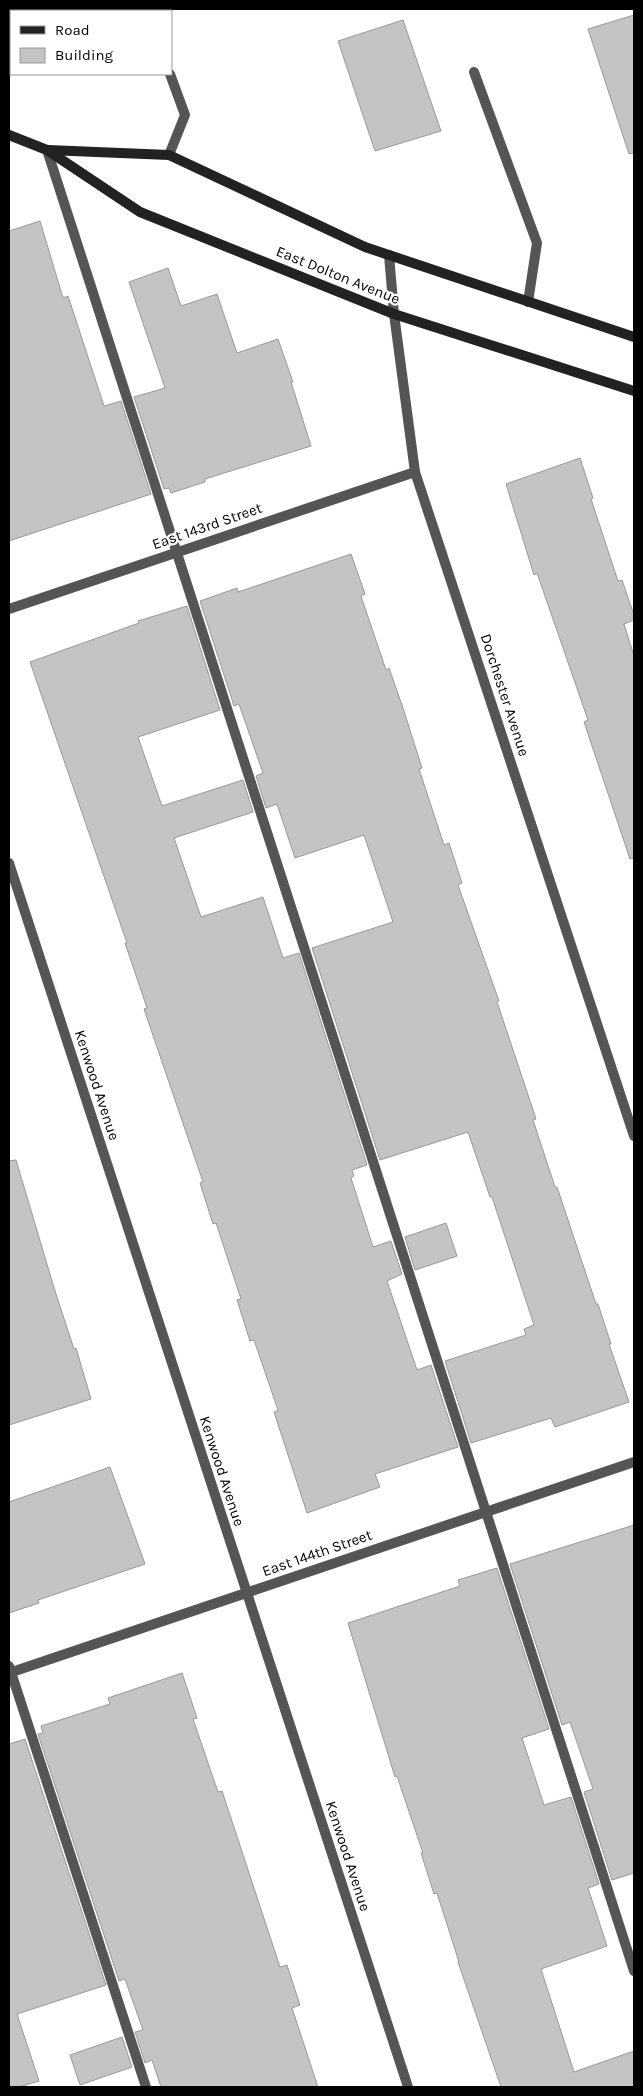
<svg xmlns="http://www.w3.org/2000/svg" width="643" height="2096" viewBox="0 0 643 2096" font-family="Karla,sans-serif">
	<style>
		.building { fill: #c4c4c4; stroke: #999 }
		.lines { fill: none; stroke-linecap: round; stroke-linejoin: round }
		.lane { stroke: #555; stroke-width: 10 }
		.street { stroke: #555; stroke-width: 10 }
		.secondary { stroke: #222; stroke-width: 10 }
		.labels { text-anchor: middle; stroke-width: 4.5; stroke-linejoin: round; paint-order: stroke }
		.street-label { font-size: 15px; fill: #000; stroke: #fff }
	</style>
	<rect width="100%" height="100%" fill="#fff"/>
	<g class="building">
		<path d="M 634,15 L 634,153 L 629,154 L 588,29 Z"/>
		<path d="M 403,20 L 441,131 L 375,151 L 338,41 Z"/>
		<path d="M 40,221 L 63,298 L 68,296 L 104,406 L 121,401 L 151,494 L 9,541 L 9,231 Z"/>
		<path d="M 168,268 L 181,306 L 217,294 L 237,353 L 278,339 L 293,382 L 291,382 L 311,446 L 205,479 L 205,482 L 171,493 L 169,488 L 164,489 L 134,397 L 165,388 L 129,282 Z"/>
		<path d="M 580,458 L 593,498 L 591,499 L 618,581 L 622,580 L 634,615 L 634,620 L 624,624 L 634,656 L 634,858 L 630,859 L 584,722 L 588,720 L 537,573 L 534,575 L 506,484 Z"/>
		<path d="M 351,554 L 365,594 L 361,596 L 386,670 L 389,668 L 403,708 L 422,768 L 419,769 L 444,845 L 449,843 L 462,883 L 458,885 L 499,1001 L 497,1002 L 536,1119 L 533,1120 L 555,1187 L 557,1187 L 596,1304 L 598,1304 L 611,1344 L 609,1344 L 629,1402 L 555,1427 L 551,1418 L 471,1443 L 445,1361 L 526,1335 L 524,1329 L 534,1325 L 492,1197 L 490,1197 L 468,1132 L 380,1160 L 312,948 L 393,922 L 364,835 L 295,858 L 277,804 L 266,808 L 256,776 L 263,773 L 239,704 L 234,706 L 200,601 L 237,588 L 238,592 Z"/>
		<path d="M 187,606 L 220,710 L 138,737 L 162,806 L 243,780 L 253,812 L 174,838 L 201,917 L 263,897 L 283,958 L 299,953 L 367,1165 L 352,1170 L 354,1176 L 351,1178 L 373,1247 L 391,1241 L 402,1274 L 387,1281 L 417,1370 L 431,1365 L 458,1447 L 375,1474 L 380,1487 L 307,1513 L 274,1412 L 278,1410 L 254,1340 L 250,1341 L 237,1300 L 241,1299 L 216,1223 L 213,1224 L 200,1183 L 203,1182 L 144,1009 L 147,1008 L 125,943 L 127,943 L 30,662 L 139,623 L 138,621 Z"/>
		<path d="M 16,1160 L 55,1291 L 74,1349 L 76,1348 L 91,1399 L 9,1425 L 9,1161 Z"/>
		<path d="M 446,1223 L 457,1256 L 415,1270 L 405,1237 Z"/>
		<path d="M 110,1467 L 145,1564 L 38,1600 L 39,1603 L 9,1613 L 9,1502 Z"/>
		<path d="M 634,1525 L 634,1873 L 612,1880 L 584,1792 L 593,1789 L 570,1722 L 562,1725 L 510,1564 Z"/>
		<path d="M 497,1568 L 549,1729 L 522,1738 L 544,1805 L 571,1797 L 599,1884 L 588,1888 L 607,1946 L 541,1969 L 574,2072 L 634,2051 L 634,2087 L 501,2087 L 458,1962 L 459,1962 L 437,1893 L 434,1894 L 421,1853 L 423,1853 L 397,1776 L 395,1777 L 348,1623 L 460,1586 L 458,1580 Z"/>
		<path d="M 182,1673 L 197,1718 L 193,1719 L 218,1792 L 222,1791 L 280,1967 L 287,1965 L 300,2005 L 292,2008 L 318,2087 L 161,2087 L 152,2060 L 145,2063 L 135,2032 L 143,2030 L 125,1979 L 119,1981 L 38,1734 L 43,1733 L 41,1726 L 110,1704 L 108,1698 Z"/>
		<path d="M 25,1739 L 106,1985 L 17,2014 L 39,2081 L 19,2087 L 9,2087 L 9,1744 Z"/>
		<path d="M 122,2037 L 132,2067 L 80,2085 L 70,2055 Z"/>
	</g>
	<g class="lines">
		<g class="lane">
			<path d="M 132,9 L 147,11"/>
			<path d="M 474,72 L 537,243 L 528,302"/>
			<path d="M 47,150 L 634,1971"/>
			<path d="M 169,155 L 185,115 L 170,74"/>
			<path d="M 9,1666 L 146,2087"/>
		</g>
		<g class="street">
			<path d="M 389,255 L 394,314 L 415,472 L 634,1136"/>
			<path d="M 9,609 L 415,472"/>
			<path d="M 9,863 L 408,2087"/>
			<path d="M 9,1673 L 634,1462"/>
		</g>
		<g class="secondary">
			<path d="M 9,135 L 47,150 L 140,212 L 394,314 L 634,391"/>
			<path d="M 48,150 L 169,155 L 365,247 L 634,337"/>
		</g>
	</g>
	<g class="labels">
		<g class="street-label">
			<text transform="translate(338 275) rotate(22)" y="5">East Dolton Avenue</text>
			<text transform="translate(207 526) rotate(-19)" y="5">East 143rd Street</text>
			<text transform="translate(505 695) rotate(72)" y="5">Dorchester Avenue</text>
			<text transform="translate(97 1085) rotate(72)" y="5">Kenwood Avenue</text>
			<text transform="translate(222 1471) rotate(72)" y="5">Kenwood Avenue</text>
			<text transform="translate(317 1553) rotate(-19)" y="5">East 144th Street</text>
			<text transform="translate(348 1856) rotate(72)" y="5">Kenwood Avenue</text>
		</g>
	</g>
	<rect width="643" height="2096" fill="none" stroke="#000000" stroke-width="20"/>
	<rect x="10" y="10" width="162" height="65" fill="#ffffff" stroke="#999999"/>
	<rect x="20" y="26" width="25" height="8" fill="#222222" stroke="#999999"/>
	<text x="55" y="35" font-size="15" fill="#000000">Road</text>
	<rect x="20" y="48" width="25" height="15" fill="#c4c4c4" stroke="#999999"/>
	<text x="55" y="60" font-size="15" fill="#000000">Building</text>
</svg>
